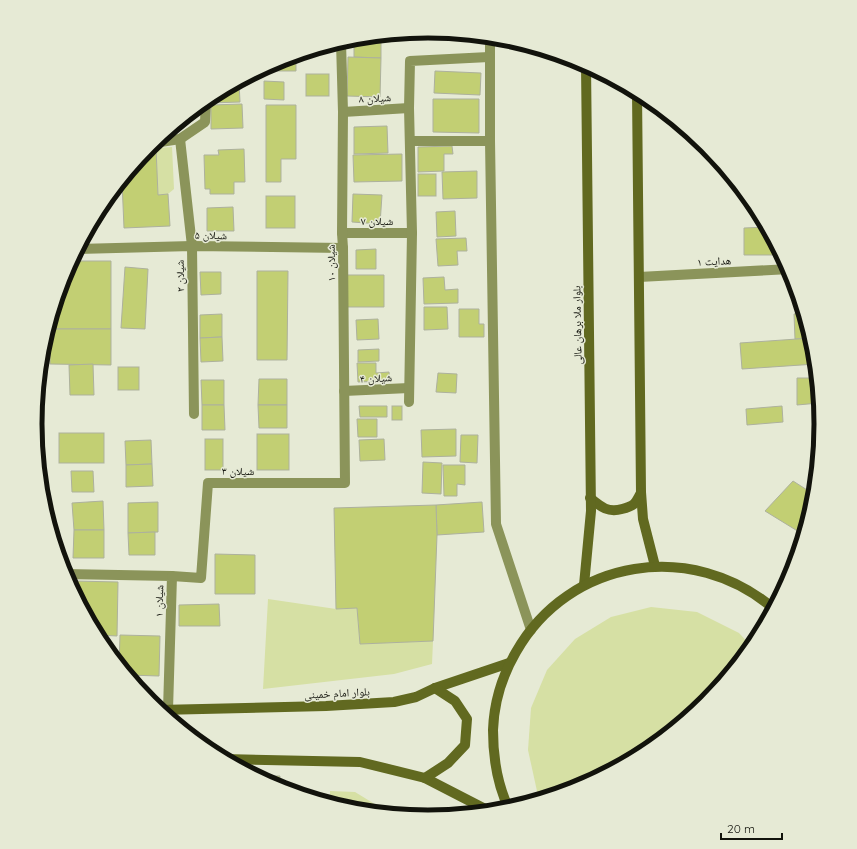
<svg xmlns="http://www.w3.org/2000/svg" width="857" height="849" viewBox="0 0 857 849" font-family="Quicksand,'Noto Naskh Arabic',sans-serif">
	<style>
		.green { fill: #d6e0a4 }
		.building { fill: #c2cf73; stroke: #adb19d }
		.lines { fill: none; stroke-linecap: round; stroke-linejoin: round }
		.minor { stroke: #8b945a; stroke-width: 10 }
		.tertiary { stroke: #8b945a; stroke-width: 10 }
		.secondary { stroke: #616920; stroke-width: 10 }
		.labels { text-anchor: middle; stroke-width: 3; stroke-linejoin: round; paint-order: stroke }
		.street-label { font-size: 11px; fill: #12130c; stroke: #e6ead5 }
		.rim { fill: none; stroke: #12130c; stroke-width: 5 }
	</style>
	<rect width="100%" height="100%" fill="#e6ead5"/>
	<g class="green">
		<path d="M 172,147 L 174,189 L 168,194 L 158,195 L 156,148 Z"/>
		<path d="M 268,599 L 336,609 L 357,608 L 360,644 L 433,641 L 432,664 L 394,674 L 263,689 Z"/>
		<path d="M 651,607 L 697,612 L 739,633 L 752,647 L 707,703 L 647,752 L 579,788 L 542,799 L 537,791 L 528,750 L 531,708 L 547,670 L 575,639 L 611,617 Z"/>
		<path d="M 330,791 L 355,792 L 391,814 L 352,810 L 330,804 Z"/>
	</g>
	<g class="building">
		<path d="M 429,31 L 431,31 L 431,34 L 408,33 Z"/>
		<path d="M 381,36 L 381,58 L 354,57 L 354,38 Z"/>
		<path d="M 296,55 L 296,71 L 260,71 L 278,61 Z"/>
		<path d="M 348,57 L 381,58 L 380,97 L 347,96 Z"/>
		<path d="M 435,71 L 481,73 L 480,95 L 434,93 Z"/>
		<rect x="306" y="74" width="23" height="22"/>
		<path d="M 264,81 L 284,82 L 284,100 L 264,99 Z"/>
		<path d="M 239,82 L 240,102 L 209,103 L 210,97 Z"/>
		<path d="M 433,99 L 479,99 L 479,133 L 433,132 Z"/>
		<path d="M 242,104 L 243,128 L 211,129 L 211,105 Z"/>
		<path d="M 266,105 L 296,105 L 296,159 L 281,159 L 281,182 L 266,182 Z"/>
		<path d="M 387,126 L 388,153 L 354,154 L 354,127 Z"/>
		<path d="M 452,146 L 453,154 L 444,154 L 444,171 L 418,172 L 418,147 Z"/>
		<path d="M 149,148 L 156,148 L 158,195 L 168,194 L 170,226 L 124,228 L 122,181 Z"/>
		<path d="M 244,149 L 245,182 L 234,182 L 234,194 L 210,194 L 210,189 L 205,189 L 204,155 L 219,155 L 218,150 Z"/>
		<path d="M 402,154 L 402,181 L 354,182 L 353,155 Z"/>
		<path d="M 477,171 L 477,198 L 443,199 L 442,172 Z"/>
		<rect x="418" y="174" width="18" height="22"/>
		<path d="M 353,194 L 382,195 L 380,224 L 352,222 Z"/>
		<rect x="266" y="196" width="29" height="32"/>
		<path d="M 233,207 L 234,231 L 207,231 L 207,208 Z"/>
		<path d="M 455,211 L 456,236 L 437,237 L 436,212 Z"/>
		<path d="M 767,227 L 780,251 L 780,255 L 744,255 L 744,228 Z"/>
		<path d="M 466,238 L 467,251 L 457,251 L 458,265 L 438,266 L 436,239 Z"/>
		<path d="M 376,249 L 376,269 L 356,269 L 356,250 Z"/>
		<path d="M 72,261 L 111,261 L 111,329 L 50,329 L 50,324 L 65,274 Z"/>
		<path d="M 125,267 L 148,269 L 145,329 L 121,328 Z"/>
		<path d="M 257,271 L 288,271 L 287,360 L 257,360 Z"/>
		<path d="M 200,272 L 221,272 L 221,294 L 201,295 Z"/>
		<path d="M 347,275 L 384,275 L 384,307 L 346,307 Z"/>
		<path d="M 444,277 L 445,290 L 458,289 L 458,303 L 424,304 L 423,278 Z"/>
		<path d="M 424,307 L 447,307 L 448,329 L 424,330 Z"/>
		<path d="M 459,309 L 479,309 L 479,324 L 484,324 L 484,337 L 459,337 Z"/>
		<path d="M 804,312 L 811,338 L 795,339 L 794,314 Z"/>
		<path d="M 222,314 L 222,337 L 200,338 L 200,315 Z"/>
		<path d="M 378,319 L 379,339 L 357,340 L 356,320 Z"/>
		<path d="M 50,329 L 111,329 L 111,365 L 50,364 Z"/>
		<path d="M 222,337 L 223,361 L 201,362 L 200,338 Z"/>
		<path d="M 811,338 L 814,348 L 816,364 L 742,369 L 740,343 Z"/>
		<path d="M 379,349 L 379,361 L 358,362 L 358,350 Z"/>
		<path d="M 357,363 L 376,363 L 376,373 L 389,372 L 390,381 L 358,382 Z"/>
		<path d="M 93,364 L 94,395 L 70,395 L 69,365 Z"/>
		<rect x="118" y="367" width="21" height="23"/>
		<path d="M 438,373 L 457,374 L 456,393 L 436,392 Z"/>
		<path d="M 797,378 L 817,378 L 819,403 L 797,405 Z"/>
		<path d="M 259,379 L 287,379 L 287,405 L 258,405 Z"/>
		<path d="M 201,380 L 224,380 L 224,405 L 202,405 Z"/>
		<path d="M 202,405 L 224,405 L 225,430 L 202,430 Z"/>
		<path d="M 258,405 L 287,405 L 287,428 L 259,428 Z"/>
		<path d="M 359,406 L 387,406 L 387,417 L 360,417 Z"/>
		<rect x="392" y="406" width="10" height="14"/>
		<path d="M 782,406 L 783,422 L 747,425 L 746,409 Z"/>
		<path d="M 357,419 L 377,419 L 377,437 L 358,437 Z"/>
		<path d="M 456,429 L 456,456 L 422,457 L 421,430 Z"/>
		<rect x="59" y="433" width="45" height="30"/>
		<rect x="257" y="434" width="32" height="36"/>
		<path d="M 461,435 L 478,435 L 477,463 L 460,462 Z"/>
		<rect x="205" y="439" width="18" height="31"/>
		<path d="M 384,439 L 385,460 L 360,461 L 359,440 Z"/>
		<path d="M 151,440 L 152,464 L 126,465 L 125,441 Z"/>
		<path d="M 423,462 L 442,463 L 441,494 L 422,493 Z"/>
		<path d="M 152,464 L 153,486 L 126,487 L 126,465 Z"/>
		<path d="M 443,465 L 465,465 L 465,485 L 457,484 L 457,496 L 444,496 Z"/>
		<path d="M 71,471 L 93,471 L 94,492 L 72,492 Z"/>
		<path d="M 793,481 L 815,495 L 814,501 L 804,535 L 765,511 Z"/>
		<path d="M 103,501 L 104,530 L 74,530 L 72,503 Z"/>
		<path d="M 158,502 L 158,532 L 128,533 L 128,503 Z"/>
		<path d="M 482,502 L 484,532 L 437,535 L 436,505 Z"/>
		<path d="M 436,505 L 437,535 L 433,641 L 360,644 L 357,608 L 336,609 L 334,508 Z"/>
		<path d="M 74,530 L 104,530 L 104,558 L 73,558 Z"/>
		<path d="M 155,532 L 155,555 L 129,555 L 128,533 Z"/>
		<path d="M 215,554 L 255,555 L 255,594 L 215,594 Z"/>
		<path d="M 74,581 L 118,582 L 117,636 L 97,635 L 74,591 Z"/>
		<path d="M 219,604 L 220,626 L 179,626 L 179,605 Z"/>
		<path d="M 120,635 L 160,636 L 159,676 L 128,675 L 119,665 Z"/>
		<path d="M 255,776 L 280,776 L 279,788 L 278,788 Z"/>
	</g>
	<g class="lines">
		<g class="minor">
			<path d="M 490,37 L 490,141 L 496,524 L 531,630"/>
			<path d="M 343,112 L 409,108"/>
			<path d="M 180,139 L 192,246 L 194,414"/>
			<path d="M 410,141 L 490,141"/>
			<path d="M 154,143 L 180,139 L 205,122 L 206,101"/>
			<path d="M 342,233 L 412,233"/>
			<path d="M 78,249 L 192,246 L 343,248"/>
			<path d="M 639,277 L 790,269"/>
			<path d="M 344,391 L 409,388"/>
			<path d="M 409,402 L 412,233 L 409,108 L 410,61 L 489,57"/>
			<path d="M 65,574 L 172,576 L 168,710"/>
			<path d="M 172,576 L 201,578 L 208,483 L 345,483 L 343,248 L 342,233 L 343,112 L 341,42"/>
		</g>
		<path class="tertiary" d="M 36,413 L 36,437"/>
		<g class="secondary">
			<path d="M 637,92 L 641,492 L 643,519 L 655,566"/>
			<path d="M 590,498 C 601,507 608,513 622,509 C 626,508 630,507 634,504 C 637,501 639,496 641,493"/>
			<path d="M 584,585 L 591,511 L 586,65"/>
			<path d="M 159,710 L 326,706 L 394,702 L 416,697 L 435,688 L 509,663"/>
			<path d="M 223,759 L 360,762 L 425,778 L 491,812"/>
			<path d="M 425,778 L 448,763 L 465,745 L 467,719 L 455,701 L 435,688"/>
			<path d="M 509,809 C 497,784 493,757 493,730 C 494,702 502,676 516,652 C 569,558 693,539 774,609"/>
		</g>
	</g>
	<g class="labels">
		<g class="street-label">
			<text transform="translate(375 98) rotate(-3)" y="4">شیلان ۸</text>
			<text x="377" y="225">شیلان ۷</text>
			<text transform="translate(211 235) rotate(1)" y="4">شیلان ۵</text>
			<text transform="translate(714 261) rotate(-3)" y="4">هدایت ۱</text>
			<text transform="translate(331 263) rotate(-91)" y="4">شیلان ۱۰</text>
			<text transform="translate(180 276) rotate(-91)" y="4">شیلان ۲</text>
			<text transform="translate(577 325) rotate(-91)" y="4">بلوار ملا برهان عالی</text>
			<text transform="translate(376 378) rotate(-3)" y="4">شیلان ۴</text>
			<text x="238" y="475">شیلان ۳</text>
			<text transform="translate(159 601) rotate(-89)" y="4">شیلان ۱</text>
			<text transform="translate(337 693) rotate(-3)" y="4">بلوار امام خمینی</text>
		</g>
	</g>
	<path d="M0 0H857V849H0ZM42 424a386 386 0 1 1 772 0a386 386 0 1 1-772 0Z" fill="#e6ead5" fill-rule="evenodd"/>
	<path class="rim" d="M42 424a386 386 0 1 1 772 0a386 386 0 1 1-772 0Z"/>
	<path d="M721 833v6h61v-6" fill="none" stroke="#12130c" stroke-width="2"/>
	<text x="727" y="833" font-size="12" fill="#12130c" stroke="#e6ead5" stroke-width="3" paint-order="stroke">20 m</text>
</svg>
